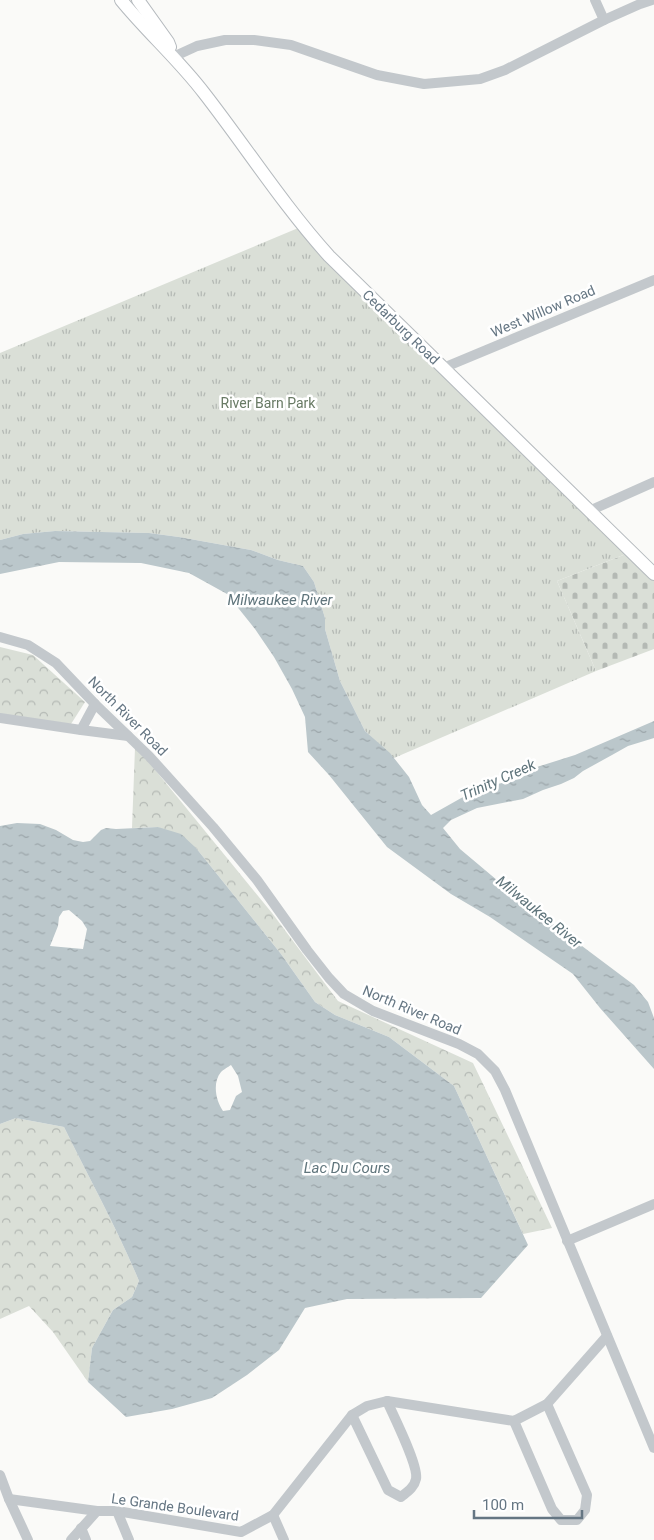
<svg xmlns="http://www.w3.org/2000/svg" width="654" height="1540" viewBox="0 0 654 1540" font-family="Roboto,sans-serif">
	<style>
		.forest { fill: url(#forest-crowns) }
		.cemetery { fill: url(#cemetery-stones) }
		.park { fill: url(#park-tufts) }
		.water { fill: url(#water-ripples); fill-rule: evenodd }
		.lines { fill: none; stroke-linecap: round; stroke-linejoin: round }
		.major-casing { stroke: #b5babe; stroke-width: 14 }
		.minor { stroke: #c3c8cc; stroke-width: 10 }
		.major { stroke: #fff; stroke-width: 12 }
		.labels { text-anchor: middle; stroke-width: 5; stroke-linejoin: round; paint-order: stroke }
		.street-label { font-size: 14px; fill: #657683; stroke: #fff }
		.park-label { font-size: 14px; fill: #687a64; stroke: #fff }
		.water-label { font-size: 15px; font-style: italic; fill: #60757c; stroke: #fff }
	</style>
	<defs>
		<pattern id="forest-crowns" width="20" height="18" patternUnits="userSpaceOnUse" patternTransform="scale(1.25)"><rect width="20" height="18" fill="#dadfd7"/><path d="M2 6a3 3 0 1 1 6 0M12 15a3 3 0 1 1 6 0" fill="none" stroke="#b4b9b4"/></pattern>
		<pattern id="cemetery-stones" width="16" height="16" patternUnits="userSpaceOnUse" patternTransform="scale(1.25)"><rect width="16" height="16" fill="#dadfd7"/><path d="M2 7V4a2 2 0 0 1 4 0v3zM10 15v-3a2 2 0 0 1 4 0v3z" fill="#b4b9b4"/></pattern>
		<pattern id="park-tufts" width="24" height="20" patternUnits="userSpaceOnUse" patternTransform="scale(1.25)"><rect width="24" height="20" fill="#dadfd7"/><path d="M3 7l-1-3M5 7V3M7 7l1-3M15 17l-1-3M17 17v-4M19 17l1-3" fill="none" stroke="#b4b9b4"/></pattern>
		<pattern id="water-ripples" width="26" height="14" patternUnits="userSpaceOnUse" patternTransform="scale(1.25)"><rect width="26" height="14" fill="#bbc7cb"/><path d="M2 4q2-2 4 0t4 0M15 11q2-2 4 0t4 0" fill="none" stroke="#9ca6aa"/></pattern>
	</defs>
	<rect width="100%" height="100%" fill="#fafaf8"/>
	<g class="forest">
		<path d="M 0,647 L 33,655 L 85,702 L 71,724 L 0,714 Z"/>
		<path d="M 134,744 L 272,913 L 338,1001 L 473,1063 L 552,1228 L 523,1234 L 454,1086 L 389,1037 L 335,1015 L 315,1002 L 281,954 L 196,848 L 158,827 L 132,828 L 135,748 Z"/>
		<path d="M 16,1118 L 64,1127 C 89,1178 117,1228 139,1281 L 132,1297 L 113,1310 L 92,1348 L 88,1382 L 53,1332 L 29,1306 L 0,1319 L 0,1124 Z"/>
	</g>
	<path class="cemetery" d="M 631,552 L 654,573 L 654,649 L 596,671 L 557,581 Z"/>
	<path class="park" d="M 303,226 L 631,552 L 557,581 L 596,671 L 394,758 L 365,731 L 340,681 L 325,629 L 325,618 L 314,582 L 303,566 L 278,560 L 251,550 L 179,537 L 149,533 L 55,531 L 23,534 L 0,540 L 0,353 Z"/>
	<g class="water">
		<path d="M 55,531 L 149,533 L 179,537 L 251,550 L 278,560 L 303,566 L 314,582 L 325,618 L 325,629 L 340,681 L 365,731 L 390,753 L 409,777 L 422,805 L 431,815 L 479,788 L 520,779 L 537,767 L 575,755 L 654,721 L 654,738 L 628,746 L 612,755 L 583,771 L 574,778 L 561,784 L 543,790 L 523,799 L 477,808 L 451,820 L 443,828 L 460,849 L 516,896 L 542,911 L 553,924 L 563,928 L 574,940 L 634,985 L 648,1002 L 654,1018 L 654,1069 L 600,1008 L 573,974 L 490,917 L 451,894 L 387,847 L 329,775 L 308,752 L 305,717 L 292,689 L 274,657 L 255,629 L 227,594 L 189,573 L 141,563 L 59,562 L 0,574 L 0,540 L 23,534 Z"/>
		<path d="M 17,823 L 40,824 L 56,830 L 73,840 L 83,842 L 90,841 L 101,830 L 106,828 L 116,829 L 158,827 L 181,834 L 196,848 L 281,954 L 315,1002 L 335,1015 L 389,1037 L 454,1086 L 528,1245 L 481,1298 L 347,1299 L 305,1308 L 279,1350 L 247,1375 L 212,1398 L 172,1409 L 126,1417 L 88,1382 L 92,1348 L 113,1310 L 132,1297 L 139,1281 C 117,1228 89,1178 64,1127 L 16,1118 L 0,1124 L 0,826 ZM 69,910 L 82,921 L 87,929 L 83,949 L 50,946 L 58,926 L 59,917 L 63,911 ZM 231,1065 L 238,1076 L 242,1092 L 236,1096 L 230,1110 L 223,1111 C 216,1101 212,1083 221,1072 C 223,1070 228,1067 231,1065 Z"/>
	</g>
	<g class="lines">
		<defs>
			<g id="major">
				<path d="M 121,0 C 147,32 179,60 204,93 C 246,147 283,205 329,256 L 654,574"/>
				<path d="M 138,0 L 168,42 L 170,47"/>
			</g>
		</defs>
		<use href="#major" class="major-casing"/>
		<g class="minor">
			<path d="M 595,0 L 604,20"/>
			<path d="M 173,57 L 197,46 L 225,40 L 254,40 L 291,45 L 377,75 L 424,84 L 480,79 L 505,70 L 604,20 L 640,4 L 652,0"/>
			<path d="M 443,368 L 654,280"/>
			<path d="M 589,511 L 654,482"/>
			<path d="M 0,637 L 28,645 L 56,663 L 95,704 L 149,756 L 213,827 L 257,880 L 307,950 L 329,978 L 344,994 L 373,1011 L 459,1044 L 478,1054 L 495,1071 L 505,1090 L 654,1448"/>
			<path d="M 0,718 L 81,730 L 95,704"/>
			<path d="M 81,730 L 128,736"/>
			<path d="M 567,1241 L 654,1204"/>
			<path d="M 352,1415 L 388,1490 L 401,1497 C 407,1492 414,1488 416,1479 C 419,1466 393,1415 387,1401"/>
			<path d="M 514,1421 L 552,1509 L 561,1520 L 577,1520 L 585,1510 L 587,1495 L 547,1404"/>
			<path d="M 0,1475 L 9,1499 L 28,1540"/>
			<path d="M 9,1499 L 97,1511 L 117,1511 L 241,1532 L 273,1515 L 352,1415 L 367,1406 L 387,1401 L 514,1421 L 547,1404 L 607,1336"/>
			<path d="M 117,1511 L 129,1540"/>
			<path d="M 273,1515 L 284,1540"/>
			<path d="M 81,1528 L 86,1540"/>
			<path d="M 71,1540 L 97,1511"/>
		</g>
		<use href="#major" class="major"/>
	</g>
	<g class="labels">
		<g class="street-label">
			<text transform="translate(543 311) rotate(-23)" y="5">West Willow Road</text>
			<text transform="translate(401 327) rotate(44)" y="5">Cedarburg Road</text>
			<text transform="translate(128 716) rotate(45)" y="5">North River Road</text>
			<text transform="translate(412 1010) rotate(23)" y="5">North River Road</text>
			<text transform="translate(175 1507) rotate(8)" y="5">Le Grande Boulevard</text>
		</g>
		<g class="park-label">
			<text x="268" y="408">River Barn Park</text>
		</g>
		<g class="water-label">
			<text x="280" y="605">Milwaukee River</text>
			<text transform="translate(498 780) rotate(-24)" y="5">Trinity Creek</text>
			<text transform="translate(539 912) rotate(39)" y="5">Milwaukee River</text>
			<text x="347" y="1173">Lac Du Cours</text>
		</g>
	</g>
	<path d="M474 1510v8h108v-8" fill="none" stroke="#657683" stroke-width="2.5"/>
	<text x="482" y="1510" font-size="15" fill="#657683" stroke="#ffffff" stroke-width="4" paint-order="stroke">100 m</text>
</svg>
